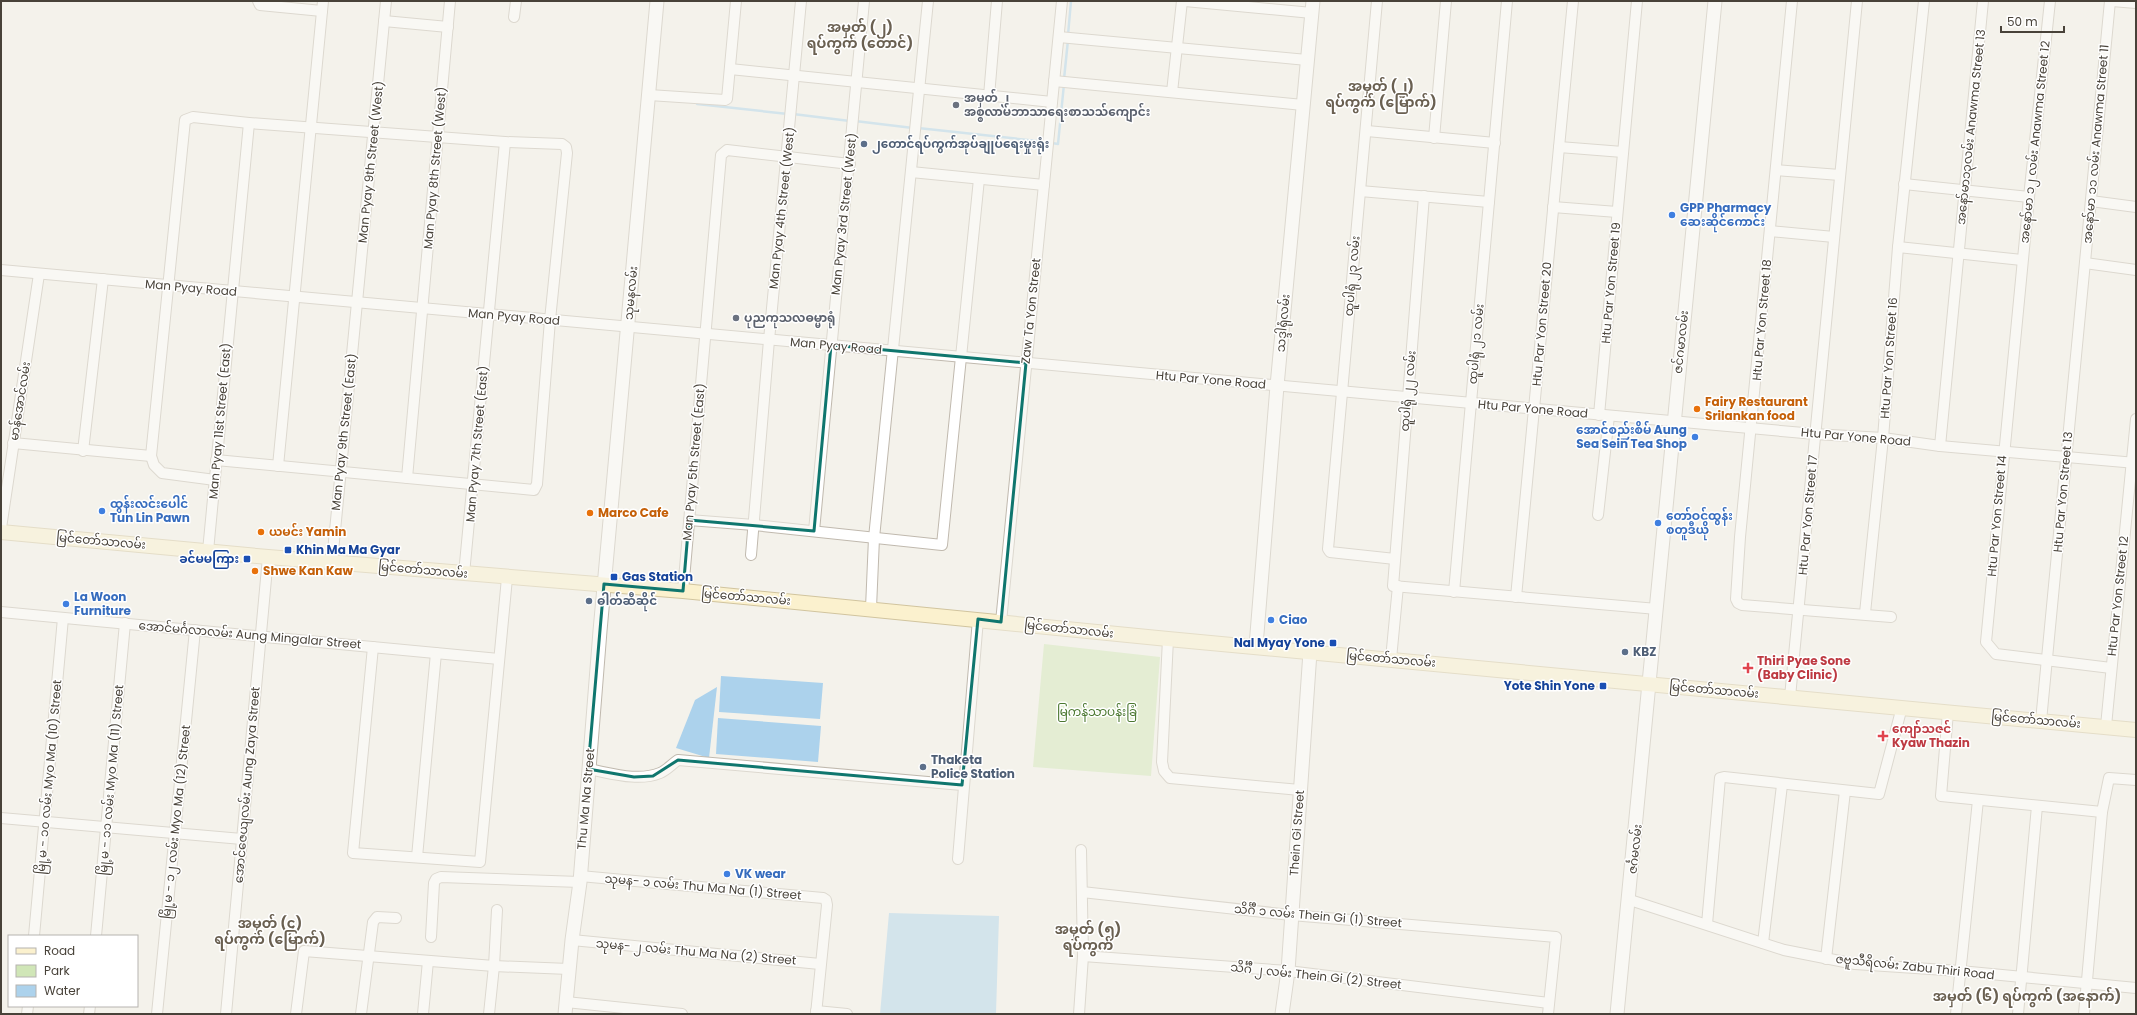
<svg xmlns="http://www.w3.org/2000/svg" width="2137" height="1015" viewBox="0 0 2137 1015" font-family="Poppins,'Noto Sans Myanmar',sans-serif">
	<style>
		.green { fill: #d0e6b7 }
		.water { fill: #acd2ec }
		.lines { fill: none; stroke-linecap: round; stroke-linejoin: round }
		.stream { stroke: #acd2ec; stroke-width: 2.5 }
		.minor-casing { stroke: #c0b9ae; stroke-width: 12 }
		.tertiary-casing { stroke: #c0b9ae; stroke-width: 15 }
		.secondary-casing { stroke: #d1c49e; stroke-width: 16 }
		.minor { stroke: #fff; stroke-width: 10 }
		.tertiary { stroke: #fff; stroke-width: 13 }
		.secondary { stroke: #fbf1ce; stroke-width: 14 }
		.marked { fill: none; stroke: #0f766e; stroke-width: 3; stroke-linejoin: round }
		.worship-dot { fill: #6b7280; stroke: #fff; stroke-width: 1.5 }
		.service-dot { fill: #5c6f8a; stroke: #fff; stroke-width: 1.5 }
		.shop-dot { fill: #3f7fe0; stroke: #fff; stroke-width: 1.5 }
		.food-dot { fill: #e8710a; stroke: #fff; stroke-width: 1.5 }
		.transit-dot { fill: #1a4fb4; stroke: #fff; stroke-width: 1.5 }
		.health-dot { fill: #e0444e; stroke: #fff; stroke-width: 1.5 }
		.labels { text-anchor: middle; stroke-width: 3; stroke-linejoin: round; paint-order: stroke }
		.worship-label { font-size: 12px; font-weight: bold; fill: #5b616d; stroke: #fff; text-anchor: start }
		.street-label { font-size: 12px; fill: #484239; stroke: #fff }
		.service-label { font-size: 12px; font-weight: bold; fill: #4e5e75; stroke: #fff; text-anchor: start }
		.shop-label { font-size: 12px; font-weight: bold; fill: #366cbe; stroke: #fff; text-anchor: start }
		.food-label { font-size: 12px; font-weight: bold; fill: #c56008; stroke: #fff; text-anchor: start }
		.transit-label { font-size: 12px; font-weight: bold; fill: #164399; stroke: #fff; text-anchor: end }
		.health-label { font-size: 12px; font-weight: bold; fill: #be3a42; stroke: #fff; text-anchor: start }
		.park-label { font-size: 12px; fill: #4a772f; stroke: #fff }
		.quarter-label { font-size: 14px; font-weight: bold; fill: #6a6051; stroke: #fff }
	</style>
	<rect width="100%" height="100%" fill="#f4f2eb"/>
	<path class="green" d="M 1044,644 L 1160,657 L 1151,776 L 1033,767 Z"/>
	<g class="water">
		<path d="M 721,676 L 823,683 L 820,719 L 719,712 Z"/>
		<path d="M 717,687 L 709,758 L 676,748 L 695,700 Z"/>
		<path d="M 718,718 L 821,726 L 818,762 L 716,754 Z"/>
		<path d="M 889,913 L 999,916 L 996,1014 L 880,1014 Z"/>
	</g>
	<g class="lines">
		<g class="stream">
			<path d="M 1068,35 L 1071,1"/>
			<path d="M 1064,79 L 1068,40"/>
			<path d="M 697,104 L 788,114"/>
			<path d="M 793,114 L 850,121"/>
			<path d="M 855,121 L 913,128"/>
			<path d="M 918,128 L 1047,142"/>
			<path d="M 1052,143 L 1058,144 L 1064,84"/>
		</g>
		<defs>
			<g id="minor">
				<path d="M 258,1 L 260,5 L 322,11"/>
				<path d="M 1185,1 L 1312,13"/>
				<path d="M 1377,1 L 1328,549 L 1330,552 L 1395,559"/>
				<path d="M 1792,1 L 1740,537 L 1736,599 L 1738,603 L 1742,605 L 1891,617"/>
				<path d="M 2050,1 L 2029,197 L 1986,642 L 1996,654 L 2111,668"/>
				<path d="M 2112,1 L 2136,3"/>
				<path d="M 514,17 L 516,1"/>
				<path d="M 384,21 L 448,27"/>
				<path d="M 1059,37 L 1307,60"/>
				<path d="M 730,69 L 1052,102"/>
				<path d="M 1054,81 L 1303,105"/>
				<path d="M 1172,92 L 1182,1"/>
				<path d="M 649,95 L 725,100 L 727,99 L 736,1"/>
				<path d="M 989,96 L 997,1"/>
				<path d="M 1367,131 L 1495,143"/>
				<path d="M 1434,138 L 1446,1"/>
				<path d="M 1559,147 L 1623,152"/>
				<path d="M 1776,170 L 1840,175"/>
				<path d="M 911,172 L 1044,185"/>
				<path d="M 1904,184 L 2029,197"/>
				<path d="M 1360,191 L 1489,202"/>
				<path d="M 1424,196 L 1393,586 L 1657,609"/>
				<path d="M 2091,201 L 2136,207"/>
				<path d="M 1553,207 L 1617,212"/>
				<path d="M 1770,231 L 1834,237"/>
				<path d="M 1898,247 L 2022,260"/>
				<path d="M 2085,263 L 2136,270"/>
				<path d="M 1,270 L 1815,434 L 1883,438 L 1940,446 L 2136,463"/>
				<path d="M 1599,415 L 1637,1"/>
				<path d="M 13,443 L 151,456"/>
				<path d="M 1940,446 L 1983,1"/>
				<path d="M 83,451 L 103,279"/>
				<path d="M 278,466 L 323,1"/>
				<path d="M 407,478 L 450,1"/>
				<path d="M 215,480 L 162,473 L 154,465 L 151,456 L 185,120 L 193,117 L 249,123 L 505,142 L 562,144 L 566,147 L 567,153 L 550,320 L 537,484 L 534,490 L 216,460"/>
				<path d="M 1598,515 L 1609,416"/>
				<path d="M 689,520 L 754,525 L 942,545 L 979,179"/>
				<path d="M 1,528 L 39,274"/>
				<path d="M 814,531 L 864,1"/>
				<path d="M 208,551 L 249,123"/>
				<path d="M 751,555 L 769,340 L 801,1"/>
				<path d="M 332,562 L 386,1"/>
				<path d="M 464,574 L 505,142"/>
				<path d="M 683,591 L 721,155 L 727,150 L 850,164"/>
				<path d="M 1454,592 L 1507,1"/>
				<path d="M 1516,597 L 1573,1"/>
				<path d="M 871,608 L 874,538 L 928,1"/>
				<path d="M 1,612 L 499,659"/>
				<path d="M 1865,613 L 1883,438 L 1898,247 L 1924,1"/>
				<path d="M 1001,622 L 1062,1"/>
				<path d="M 1168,639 L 1162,762 L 1164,771 L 1170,778 L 1300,790"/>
				<path d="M 373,647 L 353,853 L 480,862 L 507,578"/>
				<path d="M 1391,659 L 1398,586"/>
				<path d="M 1790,697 L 1857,1"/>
				<path d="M 1948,712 L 1941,796 L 2102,812"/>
				<path d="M 2041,721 L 2110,1"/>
				<path d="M 2106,726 L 2136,419"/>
				<path d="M 588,769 C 611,773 638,782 660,773 C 667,770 672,764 678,760 L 962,785"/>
				<path d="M 1,818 L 242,839"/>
				<path d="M 417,857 L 436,653"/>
				<path d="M 958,859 L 978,619"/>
				<path d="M 580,876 L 823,898 L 826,900 L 827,905 L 816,1014"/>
				<path d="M 1082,892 L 1291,915 L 1556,937 L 1548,1014"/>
				<path d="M 1630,900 L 1784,950 L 1855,964 L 1960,971 L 2136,988"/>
				<path d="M 1707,924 L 1720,778 L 1724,777 L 1879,794 L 1902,707"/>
				<path d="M 34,936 L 63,618"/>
				<path d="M 96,936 L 125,623"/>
				<path d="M 431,937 L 434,883 L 436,879 L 441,877 L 580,882"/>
				<path d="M 572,940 L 820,964"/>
				<path d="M 1763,943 L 1782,785"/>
				<path d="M 1083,956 L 1288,971 L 1549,1003"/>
				<path d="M 1826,959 L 1845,791"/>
				<path d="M 566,1002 L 682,1014"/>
				<path d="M 816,1011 L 847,1014"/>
				<path d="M 27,1014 L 28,1006"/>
				<path d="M 89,1014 L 90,1006"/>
				<path d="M 157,1014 L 195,630"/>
				<path d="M 226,1014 L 268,557"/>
				<path d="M 296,1014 L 304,951 L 494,966 L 569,969"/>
				<path d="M 361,1014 L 373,922 L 377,917 L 396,918"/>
				<path d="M 423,1014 L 428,961"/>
				<path d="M 489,1014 L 494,966 L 497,910"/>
				<path d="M 1079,1014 L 1083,956 L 1081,850"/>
				<path d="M 1956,1014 L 1978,800"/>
				<path d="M 2018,1014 L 2037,806"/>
				<path d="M 2084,1014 L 2102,812 L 2109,778 L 2136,780"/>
			</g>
			<g id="tertiary">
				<path d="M 1256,646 L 1277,386 L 1313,1"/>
				<path d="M 565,1014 L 572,940 L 580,882 L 600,631 L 657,1"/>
				<path d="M 1282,1014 L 1288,971 L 1310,652"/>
				<path d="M 1617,1014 L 1715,1"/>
			</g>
			<path id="secondary" d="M 1,532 L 268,557 L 683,591 L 1168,639 L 2136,730"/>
		</defs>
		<use href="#minor" class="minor-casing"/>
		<use href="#tertiary" class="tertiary-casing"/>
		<use href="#secondary" class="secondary-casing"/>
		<use href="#minor" class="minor"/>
		<use href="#tertiary" class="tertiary"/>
		<use href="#secondary" class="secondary"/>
	</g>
	<path d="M0 0H2137V1015H0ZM 831,345 L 1026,363 L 1001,622 L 978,619 L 962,785 L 678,760 L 653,776 L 634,777 L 588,769 L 604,584 L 683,591 L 689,520 L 814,531 Z" fill="#f4f2eb" fill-opacity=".55" fill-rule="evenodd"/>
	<path class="marked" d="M 831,345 L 1026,363 L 1001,622 L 978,619 L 962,785 L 678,760 L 653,776 L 634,777 L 588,769 L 604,584 L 683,591 L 689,520 L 814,531 Z"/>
	<g class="worship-dot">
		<circle cx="956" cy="105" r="4"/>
		<circle cx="736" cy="318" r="4"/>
	</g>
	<g class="service-dot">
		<circle cx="864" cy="144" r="4"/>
		<circle cx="589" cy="601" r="4"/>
		<circle cx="1625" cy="652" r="4"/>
		<circle cx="923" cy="767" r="4"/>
	</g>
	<g class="shop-dot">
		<circle cx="1672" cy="215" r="4"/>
		<circle cx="1695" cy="437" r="4"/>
		<circle cx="102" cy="511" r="4"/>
		<circle cx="1658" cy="523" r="4"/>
		<circle cx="66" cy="604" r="4"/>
		<circle cx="1271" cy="620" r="4"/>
		<circle cx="727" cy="874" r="4"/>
	</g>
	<g class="food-dot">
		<circle cx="1697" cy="409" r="4"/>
		<circle cx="590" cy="513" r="4"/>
		<circle cx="261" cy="532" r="4"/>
		<circle cx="255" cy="571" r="4"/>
	</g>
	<g class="transit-dot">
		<rect x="284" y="546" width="8" height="8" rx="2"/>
		<rect x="243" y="555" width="8" height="8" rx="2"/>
		<rect x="610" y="573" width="8" height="8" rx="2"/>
		<rect x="1329" y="639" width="8" height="8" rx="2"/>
		<rect x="1599" y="682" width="8" height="8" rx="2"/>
	</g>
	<g class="health-dot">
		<path d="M1746 662h4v4h4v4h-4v4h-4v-4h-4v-4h4z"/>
		<path d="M1881 730h4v4h4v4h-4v4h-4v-4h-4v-4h4z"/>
	</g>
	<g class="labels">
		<g class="worship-label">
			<text x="964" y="102">အမှတ် ၂<tspan x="964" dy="14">အစ္စလာမ်ဘာသာရေးစာသသ်ကျောင်း</tspan></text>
			<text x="744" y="322">ပုညကုသလဓမ္မာရုံ</text>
		</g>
		<g class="street-label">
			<text transform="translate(1971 127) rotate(-84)" y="4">အနော်မာ၁၃လမ်း Anawma Street 13</text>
			<text transform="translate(2035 142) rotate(-84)" y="4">အနော်မာ ၁၂ လမ်း Anawma Street 12</text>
			<text transform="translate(2096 144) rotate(-85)" y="4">အနော်မာ ၁၁ လမ်း Anawma Street 11</text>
			<text transform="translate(371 162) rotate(-84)" y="4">Man Pyay 9th Street (West)</text>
			<text transform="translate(435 168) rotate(-85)" y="4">Man Pyay 8th Street (West)</text>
			<text transform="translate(782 208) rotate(-84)" y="4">Man Pyay 4th Street (West)</text>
			<text transform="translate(844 214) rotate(-84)" y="4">Man Pyay 3rd Street (West)</text>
			<text transform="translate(1352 276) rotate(-85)" y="4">ထူပါရုံ ၂၃ လမ်း</text>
			<text transform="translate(1611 283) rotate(-85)" y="4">Htu Par Yon Street 19</text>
			<text transform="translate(191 288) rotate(5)" y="4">Man Pyay Road</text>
			<text transform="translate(631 293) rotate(-85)" y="4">သုမနလမ်း</text>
			<text transform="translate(1031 311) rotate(-84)" y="4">Zaw Ta Yon Street</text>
			<text transform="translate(514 317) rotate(5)" y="4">Man Pyay Road</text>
			<text transform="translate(1762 320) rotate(-85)" y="4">Htu Par Yon Street 18</text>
			<text transform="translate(1283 323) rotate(-85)" y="4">သဒ္ဒါရုံလမ်း</text>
			<text transform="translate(1542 324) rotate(-85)" y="4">Htu Par Yon Street 20</text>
			<text transform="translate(1681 342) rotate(-84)" y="4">ဇင်ဂမာလမ်း</text>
			<text transform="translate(1476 344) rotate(-85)" y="4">ထူပါရုံ ၂၁ လမ်း</text>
			<text transform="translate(836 346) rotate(5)" y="4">Man Pyay Road</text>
			<text transform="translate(1889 358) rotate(-86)" y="4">Htu Par Yon Street 16</text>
			<text transform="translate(1211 380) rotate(5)" y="4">Htu Par Yone Road</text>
			<text transform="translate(1408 391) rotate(-85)" y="4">ထူပါရုံ ၂၂ လမ်း</text>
			<text transform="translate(20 401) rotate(-81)" y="4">မာန်အောင်လမ်း</text>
			<text transform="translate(1533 409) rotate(5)" y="4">Htu Par Yone Road</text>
			<text transform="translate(220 421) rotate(-85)" y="4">Man Pyay 11st Street (East)</text>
			<text transform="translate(344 432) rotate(-84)" y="4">Man Pyay 9th Street (East)</text>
			<text transform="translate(1856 437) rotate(5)" y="4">Htu Par Yone Road</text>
			<text transform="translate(477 444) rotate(-85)" y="4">Man Pyay 7th Street (East)</text>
			<text transform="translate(694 462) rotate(-85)" y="4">Man Pyay 5th Street (East)</text>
			<text transform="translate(2063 492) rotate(-85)" y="4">Htu Par Yon Street 13</text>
			<text transform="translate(1808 515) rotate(-85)" y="4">Htu Par Yon Street 17</text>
			<text transform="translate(1997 516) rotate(-85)" y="4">Htu Par Yon Street 14</text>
			<text transform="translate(101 541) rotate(5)" y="4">မြင်တော်သာလမ်း</text>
			<text transform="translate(423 570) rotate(5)" y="4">မြင်တော်သာလမ်း</text>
			<text transform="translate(2118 596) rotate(-84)" y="4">Htu Par Yon Street 12</text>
			<text transform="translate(746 597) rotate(5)" y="4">မြင်တော်သာလမ်း</text>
			<text transform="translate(1069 629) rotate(6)" y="4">မြင်တော်သာလမ်း</text>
			<text transform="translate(250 635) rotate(5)" y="4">အောင်မင်္ဂလာလမ်း Aung Mingalar Street</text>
			<text transform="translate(1391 659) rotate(5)" y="4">မြင်တော်သာလမ်း</text>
			<text transform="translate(1714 690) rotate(5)" y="4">မြင်တော်သာလမ်း</text>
			<text transform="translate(2036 720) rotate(5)" y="4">မြင်တော်သာလမ်း</text>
			<text transform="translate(49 777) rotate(-85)" y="4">မြို့မ - ၁၀ လမ်း Myo Ma (10) Street</text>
			<text transform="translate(111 780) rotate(-85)" y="4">မြို့မ - ၁၁ လမ်း Myo Ma (11) Street</text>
			<text transform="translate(247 785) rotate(-85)" y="4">အောင်ဇေယျလမ်း Aung Zaya Street</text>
			<text transform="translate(586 799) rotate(-85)" y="4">Thu Ma Na Street</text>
			<text transform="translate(176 822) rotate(-84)" y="4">မြို့မ - ၁၂ လမ်း Myo Ma (12) Street</text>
			<text transform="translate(1297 833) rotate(-86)" y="4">Thein Gi Street</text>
			<text transform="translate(1635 849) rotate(-84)" y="4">ဇင်္ဂမလမ်း</text>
			<text transform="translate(703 887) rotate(5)" y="4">သုမန- ၁ လမ်း Thu Ma Na (1) Street</text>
			<text transform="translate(1318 916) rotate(5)" y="4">သိင်္ဂီ ၁ လမ်း Thein Gi (1) Street</text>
			<text transform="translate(696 952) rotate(5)" y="4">သုမန- ၂ လမ်း Thu Ma Na (2) Street</text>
			<text transform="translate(1915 967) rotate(6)" y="4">ဇဗူသီရိလမ်း Zabu Thiri Road</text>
			<text transform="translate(1316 976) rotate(6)" y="4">သိင်္ဂီ ၂ လမ်း Thein Gi (2) Street</text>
		</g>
		<g class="service-label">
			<text x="872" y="148">၂တောင်ရပ်ကွက်အုပ်ချုပ်ရေးမှုးရုံး</text>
			<text x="597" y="605">ဓါတ်ဆီဆိုင်</text>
			<text x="1633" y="656">KBZ</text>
			<text x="931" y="764">Thaketa<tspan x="931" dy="14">Police Station</tspan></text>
		</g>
		<g class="shop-label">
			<text x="1680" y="212">GPP Pharmacy<tspan x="1680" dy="14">ဆေးဆိုင်ကောင်း</tspan></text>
			<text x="1687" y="434" text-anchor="end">အောင်စည်းစိမ် Aung<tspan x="1687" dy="14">Sea Sein Tea Shop</tspan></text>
			<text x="110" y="508">ထွန်းလင်းပေါင်<tspan x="110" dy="14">Tun Lin Pawn</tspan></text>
			<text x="1666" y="520">တော်ဝင်ထွန်း<tspan x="1666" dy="14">စတူဒီယို</tspan></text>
			<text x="74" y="601">La Woon<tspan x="74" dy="14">Furniture</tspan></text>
			<text x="1279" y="624">Ciao</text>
			<text x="735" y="878">VK wear</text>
		</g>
		<g class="food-label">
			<text x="1705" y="406">Fairy Restaurant<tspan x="1705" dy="14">Srilankan food</tspan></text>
			<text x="598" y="517">Marco Cafe</text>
			<text x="269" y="536">ယမင်း Yamin</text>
			<text x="263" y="575">Shwe Kan Kaw</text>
		</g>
		<g class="transit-label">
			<text x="296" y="554" text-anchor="start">Khin Ma Ma Gyar</text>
			<text x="239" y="563">ခင်မမကြား</text>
			<text x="622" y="581" text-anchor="start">Gas Station</text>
			<text x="1325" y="647">Nal Myay Yone</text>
			<text x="1595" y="690">Yote Shin Yone</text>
		</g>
		<g class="health-label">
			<text x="1757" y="665">Thiri Pyae Sone<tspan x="1757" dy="14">(Baby Clinic)</tspan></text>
			<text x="1892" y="733">ကျော်သဇင်<tspan x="1892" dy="14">Kyaw Thazin</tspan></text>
		</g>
		<g class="park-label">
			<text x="1097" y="716">မြကန်သာပန်းခြံ</text>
		</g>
		<g class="quarter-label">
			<text x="860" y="32">အမှတ် (၂)<tspan x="860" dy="16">ရပ်ကွက် (တောင်)</tspan></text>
			<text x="1381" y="91">အမှတ် (၂)<tspan x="1381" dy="16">ရပ်ကွက် (မြောက်)</tspan></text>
			<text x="270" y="928">အမှတ် (၄)<tspan x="270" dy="16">ရပ်ကွက် (မြောက်)</tspan></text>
			<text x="1088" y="934">အမှတ် (၅)<tspan x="1088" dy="16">ရပ်ကွက်</tspan></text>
			<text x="2027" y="1001">အမှတ် (၆) ရပ်ကွက် (အနောက်)</text>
		</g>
	</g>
	<rect width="2137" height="1015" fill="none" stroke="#484239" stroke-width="4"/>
	<rect x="8" y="935" width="130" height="72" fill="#ffffff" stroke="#b6b3b0"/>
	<rect x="16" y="948" width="20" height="6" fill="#fbf1ce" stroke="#b6b3b0"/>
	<text x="44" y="955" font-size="12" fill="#484239">Road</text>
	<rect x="16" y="965" width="20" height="12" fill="#d0e6b7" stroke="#b6b3b0"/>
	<text x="44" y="975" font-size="12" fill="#484239">Park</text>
	<rect x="16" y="985" width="20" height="12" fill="#acd2ec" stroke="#b6b3b0"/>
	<text x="44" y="995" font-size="12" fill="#484239">Water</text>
	<path d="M2001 26v6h63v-6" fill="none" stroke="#484239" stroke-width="2"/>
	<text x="2007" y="26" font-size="12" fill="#484239" stroke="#ffffff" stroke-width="3" paint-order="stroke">50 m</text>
</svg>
